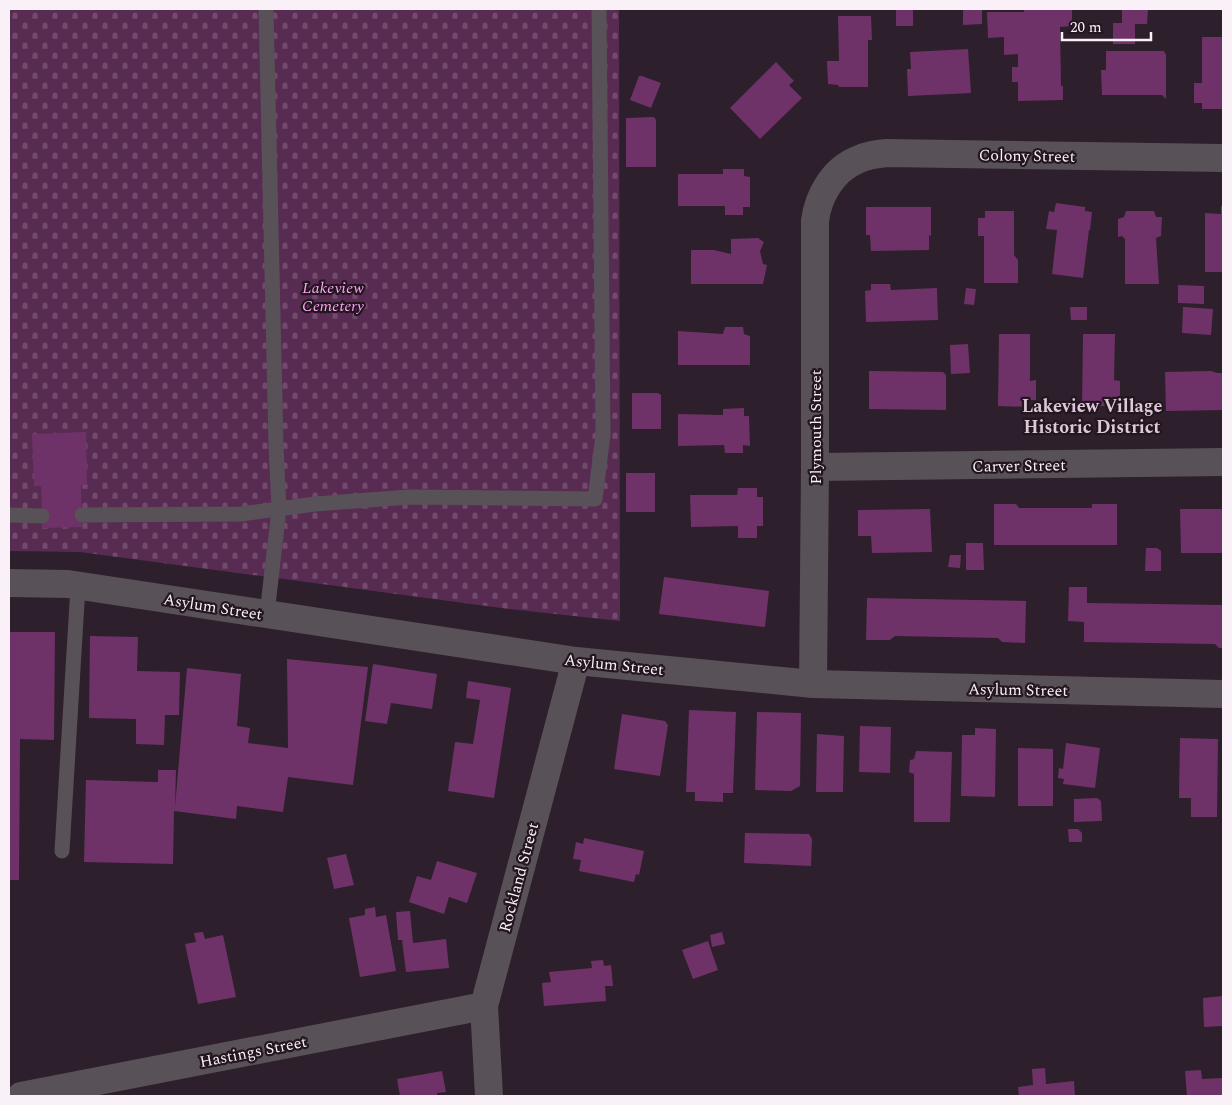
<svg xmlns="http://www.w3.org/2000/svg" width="1232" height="1105" viewBox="0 0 1232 1105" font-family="Spectral,serif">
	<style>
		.cemetery { fill: url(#cemetery-stones) }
		.building { fill: #6f3268 }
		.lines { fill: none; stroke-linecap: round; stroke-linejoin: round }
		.service { stroke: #585157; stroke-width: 15 }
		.minor { stroke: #585157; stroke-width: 28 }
		.labels { text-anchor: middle; stroke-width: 4.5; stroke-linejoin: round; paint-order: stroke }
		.street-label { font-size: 16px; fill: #faf0f8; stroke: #241621 }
		.park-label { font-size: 16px; font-style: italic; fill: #fca3f0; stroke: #241621 }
		.neighbourhood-label { font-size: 18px; font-weight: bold; fill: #dcc9d8; stroke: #241621 }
	</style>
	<defs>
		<pattern id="cemetery-stones" width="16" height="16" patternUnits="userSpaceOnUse" patternTransform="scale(1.25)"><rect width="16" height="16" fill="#582b53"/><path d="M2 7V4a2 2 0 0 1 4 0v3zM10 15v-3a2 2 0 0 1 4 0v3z" fill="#714a6c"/></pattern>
	</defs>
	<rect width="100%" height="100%" fill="#2d1f2b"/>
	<path class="cemetery" d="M 9,9 L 619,9 L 620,621 L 509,609 L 80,552 L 9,551 Z"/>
	<g class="building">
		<rect x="896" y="9" width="17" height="17"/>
		<path d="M 963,9 L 982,9 L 982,24 L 963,25 Z"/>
		<path d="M 1024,9 L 1072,9 L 1072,26 L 1060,27 L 1061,86 L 1063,86 L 1063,100 L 1018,101 L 1018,82 L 1012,82 L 1012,67 L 1018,67 L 1018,54 L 1004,55 L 1004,37 L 988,38 L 987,12 L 1024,12 Z"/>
		<path d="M 1122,9 L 1148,9 L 1147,24 L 1135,24 L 1135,44 L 1113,44 L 1113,23 L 1122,23 Z"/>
		<path d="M 838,16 L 871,16 L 872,40 L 868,40 L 868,87 L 839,87 L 838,85 L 828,84 L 827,61 L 839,61 Z"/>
		<path d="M 1202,37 L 1223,37 L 1223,109 L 1202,109 L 1202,103 L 1194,103 L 1194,83 L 1202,83 Z"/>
		<path d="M 968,49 L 971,93 L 908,96 L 907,69 L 911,69 L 910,52 Z"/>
		<path d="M 1106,51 L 1164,51 L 1166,55 L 1166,99 L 1162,95 L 1102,95 L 1101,70 L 1106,70 Z"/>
		<path d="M 776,62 L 794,81 L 789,85 L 802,98 L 760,139 L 730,108 Z"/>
		<path d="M 639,76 L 642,76 L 661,83 L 651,108 L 630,100 Z"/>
		<path d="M 654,117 L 656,120 L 656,167 L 626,167 L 626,118 Z"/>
		<path d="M 723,169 L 744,169 L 744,176 L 750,177 L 750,207 L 743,207 L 743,215 L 725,215 L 725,206 L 678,206 L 678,174 L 723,174 Z"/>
		<path d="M 1056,203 L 1085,207 L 1085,211 L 1092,212 L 1090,230 L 1089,230 L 1083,278 L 1052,274 L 1057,230 L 1046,229 L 1049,211 L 1054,212 Z"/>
		<path d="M 1221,206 L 1223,206 L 1223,272 L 1205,272 L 1205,213 L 1221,214 Z"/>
		<path d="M 866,207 L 931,207 L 931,236 L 929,235 L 929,250 L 871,251 L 870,235 L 866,235 Z"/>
		<path d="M 985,211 L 1014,211 L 1014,255 L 1018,260 L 1018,283 L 984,283 L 984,236 L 978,236 L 978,218 L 985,218 Z"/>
		<path d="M 1126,211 L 1154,211 L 1156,217 L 1162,217 L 1161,236 L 1156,238 L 1159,284 L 1125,284 L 1125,239 L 1122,236 L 1118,237 L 1118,219 L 1124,217 Z"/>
		<path d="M 758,238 L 764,242 L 760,251 L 763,264 L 767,265 L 763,284 L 691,284 L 691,250 L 714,250 L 731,254 L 731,239 Z"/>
		<path d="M 871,284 L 890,284 L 891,290 L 937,288 L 938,320 L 866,322 L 865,291 L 871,290 Z"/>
		<path d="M 1178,285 L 1204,286 L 1204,304 L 1178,303 Z"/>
		<path d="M 966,288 L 976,289 L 974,305 L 964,304 Z"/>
		<path d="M 1070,307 L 1087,307 L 1087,320 L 1071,320 Z"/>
		<path d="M 1183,307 L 1213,309 L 1211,335 L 1182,333 Z"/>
		<path d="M 725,327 L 743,327 L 744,334 L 750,336 L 750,365 L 678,365 L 678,331 L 723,334 Z"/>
		<path d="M 999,334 L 1030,334 L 1030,381 L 1036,380 L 1036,400 L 1029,400 L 1029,407 L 998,406 Z"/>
		<path d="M 1083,334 L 1115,334 L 1114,380 L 1120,381 L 1120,400 L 1113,400 L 1113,406 L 1082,406 Z"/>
		<path d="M 968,344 L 970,373 L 951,374 L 950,345 Z"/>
		<path d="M 869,371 L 943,372 L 946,375 L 946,410 L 869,409 Z"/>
		<path d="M 1211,371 L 1217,373 L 1223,373 L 1223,410 L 1166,411 L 1165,372 Z"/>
		<path d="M 632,393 L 658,393 L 661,395 L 661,429 L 632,429 Z"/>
		<path d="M 744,408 L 744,416 L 749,416 L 750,446 L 743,445 L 743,453 L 725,453 L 724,445 L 678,446 L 678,414 L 723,415 L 723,409 Z"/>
		<path d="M 86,432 L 87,485 L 81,485 L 82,527 L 43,528 L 41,486 L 34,486 L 32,434 Z"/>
		<rect x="626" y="473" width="29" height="39"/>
		<path d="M 738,488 L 757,488 L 757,497 L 763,497 L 763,526 L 757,526 L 757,538 L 738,538 L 738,526 L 691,527 L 690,495 L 737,495 Z"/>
		<path d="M 994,504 L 1016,504 L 1019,508 L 1092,508 L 1092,504 L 1117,504 L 1117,545 L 994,545 Z"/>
		<path d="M 930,509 L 932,552 L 872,553 L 871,536 L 858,536 L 858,510 Z"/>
		<path d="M 1180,509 L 1223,509 L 1223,553 L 1181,553 Z"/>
		<path d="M 966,543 L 983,543 L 984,570 L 966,570 Z"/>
		<path d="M 1146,548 L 1157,548 L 1161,551 L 1161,571 L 1145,571 Z"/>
		<path d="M 950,555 L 961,555 L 960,568 L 948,567 Z"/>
		<path d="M 664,577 L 769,591 L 765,627 L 659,614 Z"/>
		<path d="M 1069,587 L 1087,587 L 1087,603 L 1223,605 L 1223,648 L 1219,648 L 1215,644 L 1084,642 L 1084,622 L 1068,621 Z"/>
		<path d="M 867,598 L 1026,601 L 1025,643 L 1002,642 L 998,638 L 895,636 L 890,640 L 866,640 Z"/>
		<path d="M 9,632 L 55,632 L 54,740 L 20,739 L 19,880 L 9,880 Z"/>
		<path d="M 90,636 L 138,637 L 137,671 L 180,672 L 179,715 L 165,715 L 164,745 L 136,744 L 136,719 L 89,718 Z"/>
		<path d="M 287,659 L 368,667 L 353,785 L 288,777 L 283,812 L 237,806 L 236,819 L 174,811 L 173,864 L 84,862 L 86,780 L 158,782 L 158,770 L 176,770 L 175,807 L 187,668 L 241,674 L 237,726 L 250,728 L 248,743 L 288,748 Z"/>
		<path d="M 373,664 L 437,674 L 432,709 L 391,703 L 387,724 L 365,721 Z"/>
		<path d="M 468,681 L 511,688 L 494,798 L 448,791 L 455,742 L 473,744 L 480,700 L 466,698 Z"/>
		<path d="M 689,710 L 736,712 L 733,793 L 723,793 L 723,802 L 695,801 L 695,792 L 686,792 Z"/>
		<path d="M 757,712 L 801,713 L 800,786 L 791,791 L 755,790 Z"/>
		<path d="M 622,714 L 665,721 L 668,725 L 660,776 L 614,769 Z"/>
		<path d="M 860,726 L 891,727 L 890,773 L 859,772 Z"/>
		<path d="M 975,728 L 996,729 L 995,797 L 961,796 L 962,735 L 975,735 Z"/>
		<path d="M 817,734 L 844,736 L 843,792 L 816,792 Z"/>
		<path d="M 1180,738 L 1218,739 L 1217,817 L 1191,817 L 1191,798 L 1179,798 Z"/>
		<path d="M 1066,743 L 1100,748 L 1095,788 L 1063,784 L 1064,779 L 1058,778 L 1059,768 L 1063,769 Z"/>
		<path d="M 1018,748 L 1053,749 L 1053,806 L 1018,806 Z"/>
		<path d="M 916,751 L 952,752 L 950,822 L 914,822 L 914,774 L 909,772 L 910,760 L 914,759 Z"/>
		<path d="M 1097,798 L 1101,801 L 1102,821 L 1074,822 L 1074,799 Z"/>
		<path d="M 1068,829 L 1078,829 L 1082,833 L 1082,842 L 1069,842 Z"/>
		<path d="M 745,833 L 809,834 L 812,839 L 811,866 L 744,863 Z"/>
		<path d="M 584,838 L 644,851 L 639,875 L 636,874 L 634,882 L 579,871 L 581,860 L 573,859 L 576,842 L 583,844 Z"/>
		<path d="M 346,854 L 354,885 L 334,889 L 327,858 Z"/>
		<path d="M 437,861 L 477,873 L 467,903 L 449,897 L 444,914 L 409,902 L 417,876 L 431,880 Z"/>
		<path d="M 375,907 L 376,917 L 386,915 L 396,971 L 360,977 L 349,918 L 365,915 L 365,909 Z"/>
		<path d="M 410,911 L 413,943 L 446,939 L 449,968 L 406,972 L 402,940 L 398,940 L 396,912 Z"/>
		<path d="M 203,932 L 205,939 L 223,935 L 236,997 L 198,1004 L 185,944 L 196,942 L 194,933 Z"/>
		<path d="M 722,932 L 725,944 L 712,947 L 710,935 Z"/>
		<path d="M 708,941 L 718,970 L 693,979 L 682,950 Z"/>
		<path d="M 603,960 L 604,966 L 611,965 L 613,986 L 605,986 L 606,1001 L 544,1006 L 542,983 L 551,982 L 549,972 L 592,968 L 591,961 Z"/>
		<path d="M 1223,996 L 1223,1026 L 1204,1027 L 1203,998 Z"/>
		<path d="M 1045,1068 L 1046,1084 L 1074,1081 L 1075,1096 L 1019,1096 L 1018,1087 L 1033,1085 L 1032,1069 Z"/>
		<path d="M 1201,1070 L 1202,1079 L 1223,1078 L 1223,1096 L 1187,1096 L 1185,1071 Z"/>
		<path d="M 442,1071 L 446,1092 L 437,1093 L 437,1096 L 400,1096 L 397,1079 Z"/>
	</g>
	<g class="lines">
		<g class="service">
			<path d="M 266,9 L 276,446 L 279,509 L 267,614"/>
			<path d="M 9,515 L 42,516"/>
			<path d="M 82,515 L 241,514 L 315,504 L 409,497 L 595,499 L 603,435 L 599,9"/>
			<path d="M 62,851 L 78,586"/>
		</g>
		<g class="minor">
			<path d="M 815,467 L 1223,462"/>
			<path d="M 9,583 L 68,584 L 576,661 L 813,684 L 1223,694"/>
			<path d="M 813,684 L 815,467 L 815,221 C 818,196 833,170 857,160 C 867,155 877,154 887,153 L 1223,158"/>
			<path d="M 21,1096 L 484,1006"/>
			<path d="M 489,1096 L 484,1006 L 576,661"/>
		</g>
	</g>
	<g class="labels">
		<g class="street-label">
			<text transform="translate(1027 155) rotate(1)" y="6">Colony Street</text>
			<text transform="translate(815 427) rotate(-90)" y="6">Plymouth Street</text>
			<text transform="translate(1019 465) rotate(-1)" y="6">Carver Street</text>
			<text transform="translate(213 606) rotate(9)" y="6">Asylum Street</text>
			<text transform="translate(614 664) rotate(6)" y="6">Asylum Street</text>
			<text transform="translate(1018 689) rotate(1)" y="6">Asylum Street</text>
			<text transform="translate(518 877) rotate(-75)" y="6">Rockland Street</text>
			<text transform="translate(253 1051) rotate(-11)" y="6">Hastings Street</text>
		</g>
		<g class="park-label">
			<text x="333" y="293">Lakeview<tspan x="333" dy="18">Cemetery</tspan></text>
		</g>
		<g class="neighbourhood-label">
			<text x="1092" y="412">Lakeview Village<tspan x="1092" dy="21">Historic District</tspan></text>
		</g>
	</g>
	<rect width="1232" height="1105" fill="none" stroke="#faf0f8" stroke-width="20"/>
	<path d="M1062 32v8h89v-8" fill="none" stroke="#faf0f8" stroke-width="2.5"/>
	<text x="1070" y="32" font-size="15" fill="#faf0f8" stroke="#241621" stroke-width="4" paint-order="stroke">20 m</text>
</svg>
